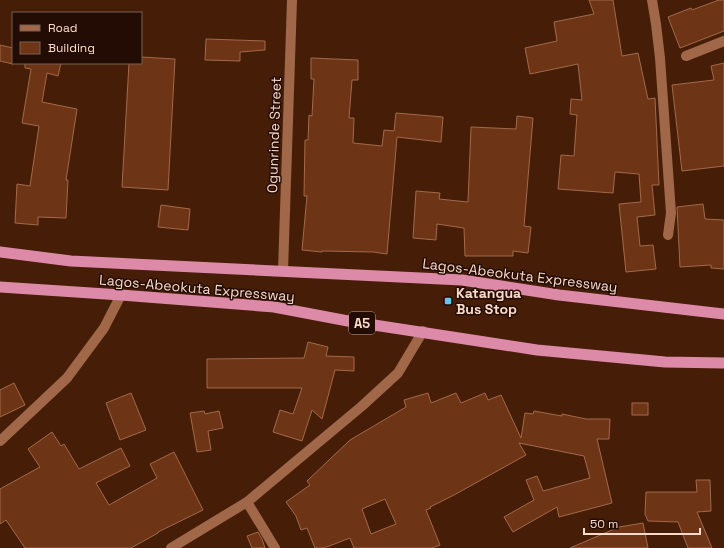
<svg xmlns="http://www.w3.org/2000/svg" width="724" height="548" viewBox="0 0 724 548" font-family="'Space Grotesk',sans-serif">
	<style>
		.building { fill: #6d3515; stroke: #a2694a; fill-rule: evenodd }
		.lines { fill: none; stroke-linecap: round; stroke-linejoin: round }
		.minor { stroke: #a16749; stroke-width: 10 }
		.trunk { stroke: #dd8aa9; stroke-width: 11 }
		.poi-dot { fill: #64c5ee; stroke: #230c03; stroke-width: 1.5 }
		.labels { text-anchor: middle; stroke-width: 3; stroke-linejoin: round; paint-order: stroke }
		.shield { fill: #230c03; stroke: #bc9d8f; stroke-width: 1 }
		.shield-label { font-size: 13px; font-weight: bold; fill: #fddbcb }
		.street-label { font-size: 14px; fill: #fddbcb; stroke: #230c03 }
		.poi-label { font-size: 14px; font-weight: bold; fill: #fddbcb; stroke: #230c03; text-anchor: start }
	</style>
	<rect width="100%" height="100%" fill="#461e07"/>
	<g class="building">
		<path d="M 589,0 L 613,0 L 622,56 L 638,53 L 648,99 L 655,98 L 659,185 L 652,185 L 655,215 L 637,217 L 640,246 L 653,245 L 656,269 L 626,272 L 619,204 L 641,202 L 639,174 L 615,172 L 613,193 L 558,189 L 561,155 L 574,156 L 577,115 L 570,114 L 571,99 L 582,100 L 578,64 L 530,74 L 525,48 L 557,41 L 554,22 L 594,14 Z"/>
		<path d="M 719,0 L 724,0 L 724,31 L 680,48 L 668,17 L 691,8 L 692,10 Z"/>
		<path d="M 206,39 L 265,41 L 265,50 L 240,52 L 240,61 L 205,60 Z"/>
		<path d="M 0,45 L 13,48 L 13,64 L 0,61 Z"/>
		<path d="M 141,57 L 175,59 L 168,190 L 122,187 L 129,63 L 141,63 Z"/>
		<path d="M 311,58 L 358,60 L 358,80 L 352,80 L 349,118 L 354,118 L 353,143 L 382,146 L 384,130 L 394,131 L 396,113 L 443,117 L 441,142 L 397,137 L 387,254 L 373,252 L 322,251 L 322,252 L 302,250 L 307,196 L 304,196 L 305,140 L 308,140 L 309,115 L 312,116 L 314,79 L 311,79 Z"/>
		<path d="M 25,63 L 61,63 L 58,76 L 47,73 L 42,102 L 77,109 L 66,180 L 68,180 L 66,218 L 38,217 L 38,225 L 15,223 L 17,184 L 30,186 L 39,126 L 22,123 L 31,69 L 25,68 Z"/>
		<path d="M 724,63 L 724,166 L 682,171 L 672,85 L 714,80 L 711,66 Z"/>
		<path d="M 517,116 L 533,118 L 524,226 L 531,227 L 528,253 L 513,251 L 513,256 L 465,256 L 464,228 L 437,224 L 436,240 L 413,238 L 416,191 L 440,193 L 439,199 L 468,202 L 471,127 L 516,129 Z"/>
		<path d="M 703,204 L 705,219 L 724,220 L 724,269 L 711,268 L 711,265 L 680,267 L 677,207 Z"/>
		<path d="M 161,205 L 190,209 L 188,230 L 158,227 Z"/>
		<path d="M 308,342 L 328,347 L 326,356 L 354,357 L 354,371 L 335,370 L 322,419 L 312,410 L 302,441 L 273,432 L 280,410 L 293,414 L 302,388 L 207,388 L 207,359 L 304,358 Z"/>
		<path d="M 14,383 L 25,405 L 0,417 L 0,390 Z"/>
		<path d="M 131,393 L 146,430 L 120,440 L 106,403 Z"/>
		<path d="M 428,393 L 431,403 L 456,393 L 461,403 L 485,393 L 488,400 L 501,395 L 521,438 L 525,413 L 533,414 L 534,411 L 562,416 L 562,414 L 586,419 L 610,419 L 609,439 L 597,439 L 612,503 L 559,517 L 557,507 L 513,532 L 504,517 L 534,500 L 526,480 L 537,476 L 543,491 L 590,478 L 584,456 L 519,443 L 526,455 L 454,495 L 430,507 L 431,508 L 426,510 L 440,545 L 432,548 L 354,548 L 350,538 L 324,548 L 315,548 L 307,528 L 301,530 L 296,516 L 286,502 L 310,485 L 307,481 L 350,440 L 406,407 L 404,400 ZM 385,499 L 396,524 L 371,534 L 362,509 Z"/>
		<rect x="632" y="403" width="16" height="12"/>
		<path d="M 204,411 L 205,414 L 219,411 L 223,428 L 208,431 L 211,450 L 197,452 L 190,413 Z"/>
		<path d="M 52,432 L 61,446 L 64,444 L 79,469 L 121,448 L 130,466 L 96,483 L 109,505 L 157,478 L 150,464 L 174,452 L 203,510 L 158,532 L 158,533 L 131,548 L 25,548 L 6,520 L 0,524 L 0,489 L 40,467 L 28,449 Z"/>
		<path d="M 696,480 L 710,480 L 711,511 L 697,512 L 712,548 L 688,548 L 678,522 L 648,521 L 645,514 L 646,492 L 697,492 Z"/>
		<path d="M 643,523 L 648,548 L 570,548 L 619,527 Z"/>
		<path d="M 258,532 L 262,539 L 265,548 L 252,548 L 247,536 Z"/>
	</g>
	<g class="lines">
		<g class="minor">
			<path d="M 652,0 L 656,24 L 660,58 L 671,213 L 668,235"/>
			<path d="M 686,56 L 724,41"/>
			<path d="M 283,271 L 292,0"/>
			<path d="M 0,441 L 67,378 L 104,328 L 121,295"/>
			<path d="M 247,502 L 275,548"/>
			<path d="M 171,548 L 247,502 L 362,406 L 398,373 L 423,331"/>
		</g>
		<g class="trunk">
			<path d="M 0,252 L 71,261 L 462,280 L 559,295 L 724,314"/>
			<path d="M 0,287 L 121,295 L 274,307 L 348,321 L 537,350 L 665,362 L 724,363"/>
		</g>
	</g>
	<rect class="poi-dot" x="444" y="297" width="8" height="8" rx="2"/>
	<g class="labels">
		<rect class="shield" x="349" y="312" width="26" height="22" rx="3"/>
		<g class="shield-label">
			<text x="362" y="328">A5</text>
		</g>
		<g class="street-label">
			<text transform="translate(274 135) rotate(-88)" y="5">Ogunrinde Street</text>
			<text transform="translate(520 275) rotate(7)" y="5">Lagos-Abeokuta Expressway</text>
			<text transform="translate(197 288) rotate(5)" y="5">Lagos-Abeokuta Expressway</text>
		</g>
		<g class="poi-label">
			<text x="456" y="298">Katangua<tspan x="456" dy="16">Bus Stop</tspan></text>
		</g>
	</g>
	<rect x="12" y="12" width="130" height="52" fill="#230c03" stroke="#7a5f53"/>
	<rect x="20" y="25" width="20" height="6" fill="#a16749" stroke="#7a5f53"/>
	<text x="48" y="32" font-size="12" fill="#fddbcb">Road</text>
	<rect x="20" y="42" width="20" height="12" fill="#6d3515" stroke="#7a5f53"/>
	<text x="48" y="52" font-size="12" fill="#fddbcb">Building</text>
	<path d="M584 528v6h116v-6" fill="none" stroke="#fddbcb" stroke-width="2"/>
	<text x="590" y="528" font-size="12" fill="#fddbcb" stroke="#230c03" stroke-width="3" paint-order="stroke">50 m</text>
</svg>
